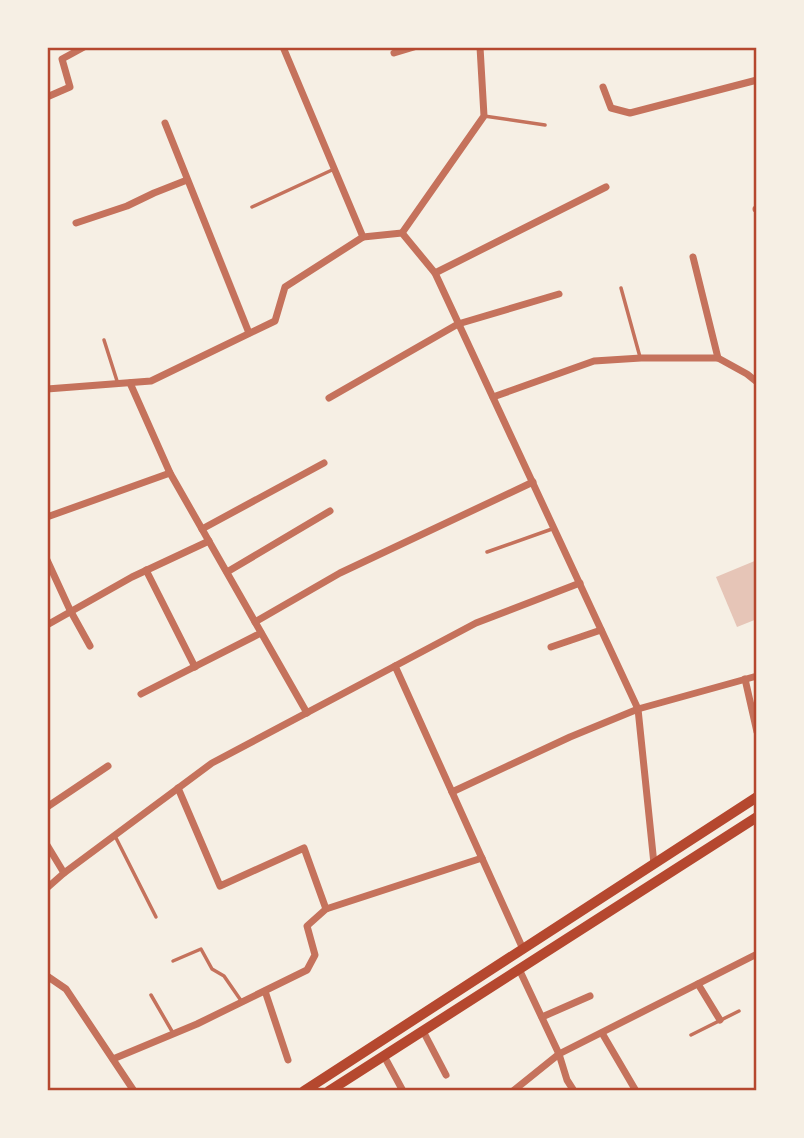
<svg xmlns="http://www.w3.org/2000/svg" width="804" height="1138" viewBox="0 0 804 1138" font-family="Karla,sans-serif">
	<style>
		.building { fill: #e6c5b7 }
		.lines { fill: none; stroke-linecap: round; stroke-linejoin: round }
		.service { stroke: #c5725c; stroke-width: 3.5 }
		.minor { stroke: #c5725c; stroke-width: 7 }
		.secondary { stroke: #b5482f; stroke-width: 10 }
		.neatline { fill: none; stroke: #b5482f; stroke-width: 2.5 }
	</style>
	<rect width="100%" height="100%" fill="#f6efe4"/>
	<path class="building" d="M 757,560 L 757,619 L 737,627 L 716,577 Z"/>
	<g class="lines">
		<g class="service">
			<path d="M 484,116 L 545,125"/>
			<path d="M 252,207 L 332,170"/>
			<path d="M 621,288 L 640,357"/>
			<path d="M 104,340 L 118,384"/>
			<path d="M 487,552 L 552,529"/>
			<path d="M 115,836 L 156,917"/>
			<path d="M 173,961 L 201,949 L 212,969 L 224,976 L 242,1002"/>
			<path d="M 151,995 L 173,1033"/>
			<path d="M 691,1035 L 739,1011"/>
		</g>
		<g class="minor">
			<path d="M 283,47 L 363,237 L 402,233 L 435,273 L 638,709 L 654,864"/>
			<path d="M 394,53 L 414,47"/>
			<path d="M 603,87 L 611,108 L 630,113 L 757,80"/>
			<path d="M 47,97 L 70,87 L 62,59 L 84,47"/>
			<path d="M 165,123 L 249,333"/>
			<path d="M 756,209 L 757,209"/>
			<path d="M 76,223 L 127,206 L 154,193 L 187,180"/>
			<path d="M 402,233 L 484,116 L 480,47"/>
			<path d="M 693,257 L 718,358"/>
			<path d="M 435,273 L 606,187"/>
			<path d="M 130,383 L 170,473 L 307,713"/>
			<path d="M 47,389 L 151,381 L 275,321 L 285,287 L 363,237"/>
			<path d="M 493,397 L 594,361 L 641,358 L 718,358 L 747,374 L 757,382"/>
			<path d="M 329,398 L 458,324 L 559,294"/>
			<path d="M 47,517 L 170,473"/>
			<path d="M 202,529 L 324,463"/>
			<path d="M 47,560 L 70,610 L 90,646"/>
			<path d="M 146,570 L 195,667"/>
			<path d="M 227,572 L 330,511"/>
			<path d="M 255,622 L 340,573 L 533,482"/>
			<path d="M 47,625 L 132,577 L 209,541"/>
			<path d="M 551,647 L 601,630"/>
			<path d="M 395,666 L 476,623 L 580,583"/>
			<path d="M 745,679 L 757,732"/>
			<path d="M 141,694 L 261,633"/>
			<path d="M 178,788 L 220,886 L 304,848 L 326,909"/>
			<path d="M 452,792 L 570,737 L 638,709 L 757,676"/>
			<path d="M 47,807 L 108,766"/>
			<path d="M 47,845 L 64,873 L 212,763 L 395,666 L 523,949"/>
			<path d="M 47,888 L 64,873"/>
			<path d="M 519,969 L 559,1054 L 567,1080 L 574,1091"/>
			<path d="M 47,976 L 66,989 L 134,1091"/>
			<path d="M 698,984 L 720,1020"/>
			<path d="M 265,991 L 288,1060"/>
			<path d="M 542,1017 L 590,996"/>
			<path d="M 423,1031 L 446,1075"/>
			<path d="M 602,1033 L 636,1091"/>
			<path d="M 384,1056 L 403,1091"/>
			<path d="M 113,1059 L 197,1024 L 307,970 L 315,955 L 307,926 L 326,909 L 482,858"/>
			<path d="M 513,1091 L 559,1054 L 757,954"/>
		</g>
		<g class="secondary">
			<path d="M 304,1091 L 757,797"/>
			<path d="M 329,1091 L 757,817"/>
		</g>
	</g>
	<rect width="804" height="1138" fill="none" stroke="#f6efe4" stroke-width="98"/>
	<rect x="49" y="49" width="706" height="1040" class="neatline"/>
</svg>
